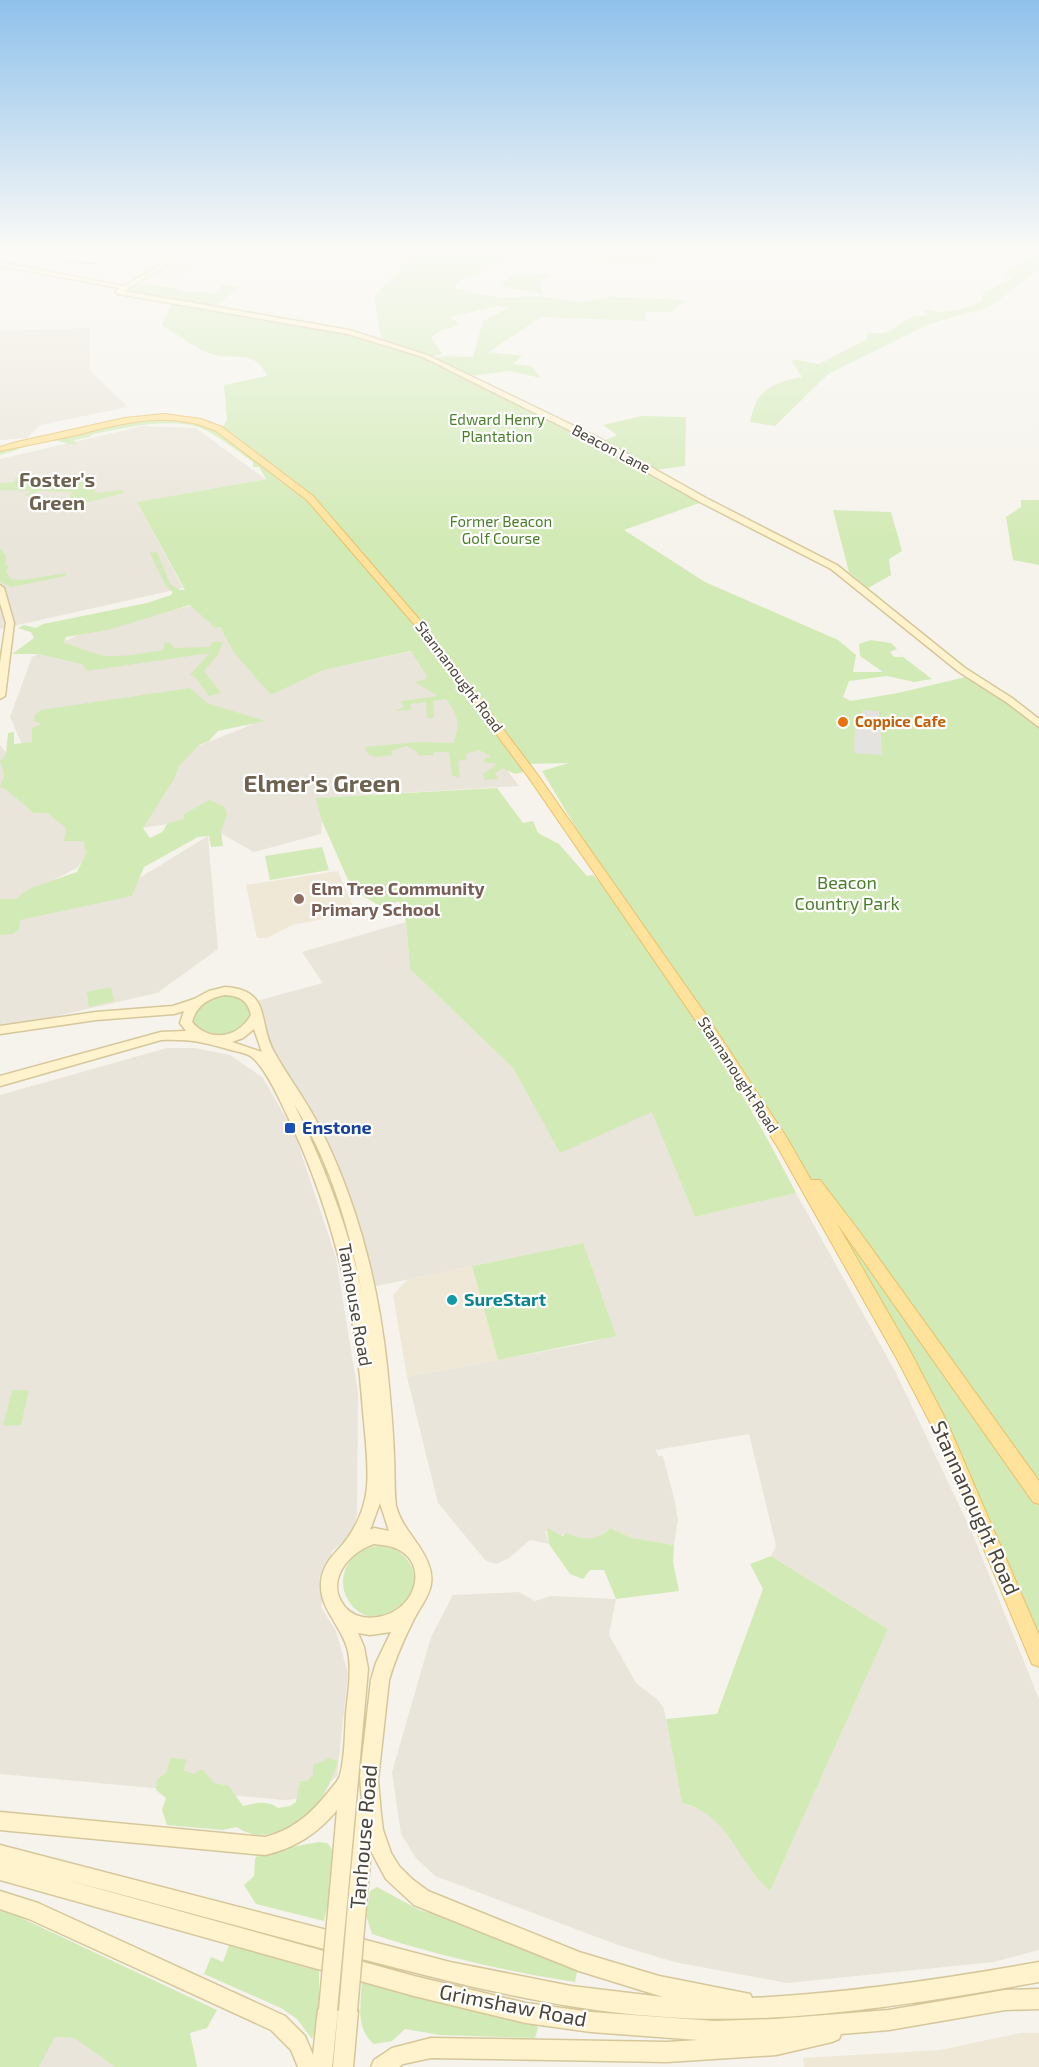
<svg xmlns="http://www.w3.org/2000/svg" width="1039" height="2067" viewBox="0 0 1039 2067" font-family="'Exo 2',sans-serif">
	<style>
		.residential { fill: #eae5da }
		.education { fill: #efe8d6 }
		.green { fill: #d2eab5; fill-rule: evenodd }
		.parking { fill: #e5e3e0 }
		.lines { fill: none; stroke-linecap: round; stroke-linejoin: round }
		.stream { stroke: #a9d4f2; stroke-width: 1.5 }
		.secondary-casing { stroke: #d6c79b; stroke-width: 3 }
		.primary-casing { stroke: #e6c16a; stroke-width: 2 }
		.secondary { fill: #fff3cd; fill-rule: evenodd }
		.primary { fill: #ffe39c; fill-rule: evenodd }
		.secondary-bridge-casing { stroke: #d6c79b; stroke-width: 21; stroke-linecap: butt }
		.secondary-bridge { stroke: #fff3cd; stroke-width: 18 }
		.food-dot { fill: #e8710a; stroke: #fff; stroke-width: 2 }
		.education-dot { fill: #8d6e63; stroke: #fff; stroke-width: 2 }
		.transit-dot { fill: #1a4fb4; stroke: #fff; stroke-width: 2 }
		.culture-dot { fill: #0f9aa8; stroke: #fff; stroke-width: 2 }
		.labels { text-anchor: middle; stroke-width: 4.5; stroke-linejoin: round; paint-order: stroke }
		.far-park-label { font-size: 15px; fill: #4a7f2a; stroke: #fff }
		.far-street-label { font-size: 15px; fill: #4b4439; stroke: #fff }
		.far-food-label { font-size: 15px; font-weight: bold; fill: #c56008; stroke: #fff; text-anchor: start }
		.park-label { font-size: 18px; fill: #4a7f2a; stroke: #fff }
		.education-label { font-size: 18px; font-weight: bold; fill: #785e54; stroke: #fff; text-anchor: start }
		.transit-label { font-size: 18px; font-weight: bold; fill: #164399; stroke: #fff; text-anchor: start }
		.culture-label { font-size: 18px; font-weight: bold; fill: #0d838f; stroke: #fff; text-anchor: start }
		.street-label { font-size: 18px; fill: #4b4439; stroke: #fff }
		.far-district-label { font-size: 20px; font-weight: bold; fill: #6e6250; stroke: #fff }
		.near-street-label { font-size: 21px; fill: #4b4439; stroke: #fff }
		.district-label { font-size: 24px; font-weight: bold; fill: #6e6250; stroke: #fff }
	</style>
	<rect width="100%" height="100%" fill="#f6f3ec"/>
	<g class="residential">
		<path d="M 90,328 L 89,370 L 128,407 L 40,425 L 27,438 L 0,440 L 0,331 Z"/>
		<path d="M 143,426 L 196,428 L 265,479 L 137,502 L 183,588 L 0,629 L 0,459 Z"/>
		<path d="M 201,603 L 271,695 L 324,670 L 418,650 L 519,786 L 317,798 L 322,821 L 321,834 L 254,852 L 197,820 L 141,828 L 186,751 L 253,724 L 62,712 L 24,749 L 10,717 L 32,657 L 80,634 Z"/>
		<path d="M 0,745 L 48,805 L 93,845 L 77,868 L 15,899 L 0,899 Z"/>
		<path d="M 208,836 L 218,949 L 157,993 L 0,1029 L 0,913 L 123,888 Z"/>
		<path d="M 406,922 L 410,969 L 513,1068 L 560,1152 L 652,1111 L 695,1217 L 796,1193 L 896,1373 L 971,1530 L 1039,1699 L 1039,1950 L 994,1962 L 787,1983 L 674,1962 L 618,1945 L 435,1876 L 416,1858 L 401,1834 L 392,1772 L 431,1637 L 453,1595 L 519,1592 L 535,1601 L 551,1596 L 616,1599 L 609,1635 L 636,1683 L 658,1700 L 664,1709 L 682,1803 L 700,1809 L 716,1820 L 770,1891 L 888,1629 L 771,1556 L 776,1546 L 749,1434 L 656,1450 L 658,1456 L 663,1456 L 675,1502 L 678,1520 L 674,1545 L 632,1538 L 610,1528 L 596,1538 L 587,1540 L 545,1531 L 549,1544 L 530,1540 L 509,1558 L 497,1564 L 486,1561 L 438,1503 L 407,1377 L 588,1343 L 615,1335 L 582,1243 L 367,1288 L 337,1183 L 267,1049 L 252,1002 L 323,983 L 302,952 Z"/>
		<path d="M 167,1048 L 194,1048 L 230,1055 L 263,1078 L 294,1132 L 336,1258 L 358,1393 L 357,1515 L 351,1535 L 332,1551 L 321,1607 L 336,1631 L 348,1673 L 337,1776 L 311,1798 L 283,1800 L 0,1774 L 0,1095 Z"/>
		<path d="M 54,2037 L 74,2038 L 115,2067 L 39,2067 Z"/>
	</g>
	<g class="education">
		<path d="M 171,262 L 184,263 L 195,263 L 176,277 L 156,274 Z"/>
		<path d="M 338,871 L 356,913 L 292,925 L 267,938 L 257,938 L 246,885 Z"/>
		<path d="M 472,1266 L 498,1360 L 407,1377 L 393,1295 L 408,1279 Z"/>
		<path d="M 1020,2033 L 1039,2033 L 1039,2067 L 804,2067 L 803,2058 L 940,2050 Z"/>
	</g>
	<g class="green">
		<path d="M 414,252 L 514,252 L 475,276 L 465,277 L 453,288 L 498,298 L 543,297 L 583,302 L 609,297 L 684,300 L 671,312 L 646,312 L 645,321 L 541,317 L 489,352 L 522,356 L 513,364 L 531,366 L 541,378 L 510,371 L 469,376 L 603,441 L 617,435 L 603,425 L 642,416 L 686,417 L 685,466 L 655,470 L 708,500 L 624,530 L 705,582 L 838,640 L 856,655 L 853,672 L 883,672 L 860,656 L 859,644 L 871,640 L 891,643 L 897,649 L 890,652 L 894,657 L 903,657 L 932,679 L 914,682 L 887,676 L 849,681 L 843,697 L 851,701 L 898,693 L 970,676 L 1039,724 L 1039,1496 L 854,1235 L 782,1142 L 606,878 L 542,771 L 569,763 L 524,764 L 523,772 L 515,774 L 502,768 L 495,774 L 498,779 L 485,780 L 483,774 L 497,764 L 483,762 L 485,758 L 492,757 L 479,750 L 465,754 L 467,759 L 458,761 L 460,777 L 452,776 L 449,752 L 433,752 L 433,755 L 419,756 L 417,751 L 406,746 L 391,751 L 393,755 L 375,757 L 368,754 L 365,747 L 418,742 L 453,743 C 461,725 458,714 446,699 L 433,701 L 434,718 L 427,718 L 426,702 L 410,704 L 411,710 L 395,711 L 404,707 L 401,701 L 438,696 L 415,682 L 426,679 L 427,676 L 411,651 L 324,670 L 271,695 L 235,654 L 220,627 L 215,628 L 190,605 L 108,630 L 66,637 L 64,643 C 77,646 88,652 101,655 C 116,659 147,652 163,650 L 165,642 L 169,642 L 174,648 L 210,647 L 212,642 L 223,642 L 217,656 L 204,671 L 221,693 L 209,696 L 195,677 L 190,675 L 210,653 L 87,671 L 82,664 L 38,654 L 12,654 L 34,638 L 31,632 L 18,628 L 24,625 L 36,628 L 43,624 L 147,603 L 171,595 L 173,592 L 166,586 L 150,553 L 157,552 L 170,584 L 180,590 L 185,590 L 137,502 L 266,479 L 259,467 L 253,467 L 253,462 C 237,451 220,437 203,429 C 173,416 124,428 93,434 L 89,437 L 74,440 L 77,444 C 68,446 66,442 58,441 C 41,438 17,451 0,455 L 0,451 L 127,422 L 160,417 L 222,428 L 227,420 L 224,385 L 267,376 C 255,348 234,361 211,354 C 194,348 177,334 162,325 L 173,301 L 123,291 C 136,279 162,287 179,289 L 178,291 L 215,293 L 222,290 L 218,285 L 240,286 L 213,308 C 270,322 328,326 385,343 L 380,332 L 374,297 ZM 498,306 L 508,308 L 483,321 L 473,357 L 445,356 L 431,359 L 430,357 L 442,354 L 431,337 L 438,332 L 460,324 L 449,317 Z"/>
		<path d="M 540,252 L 653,252 L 659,261 L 608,261 Z"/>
		<path d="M 1039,253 L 1039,269 L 989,307 L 929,324 L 828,374 L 775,426 L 750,422 C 756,389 772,383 802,377 L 790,359 L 819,364 L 867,339 L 868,332 C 892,338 895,324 914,316 C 919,315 924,316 929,315 L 922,310 C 929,308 934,312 942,312 C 955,311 970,308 981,301 L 983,293 L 1013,278 L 1002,275 Z"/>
		<path d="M 551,274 L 540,283 L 543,295 L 501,286 L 510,275 Z"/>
		<path d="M 80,475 L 93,478 L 95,493 L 123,490 L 124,493 L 81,504 L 69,502 L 71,492 L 40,491 L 27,496 L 24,495 L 32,491 L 0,490 L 0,483 L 14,482 L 15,478 L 22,477 L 17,482 L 34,483 Z"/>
		<path d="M 1021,500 L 1039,500 L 1039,565 L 1013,560 L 1006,517 L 1021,507 Z"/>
		<path d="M 833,510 L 891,512 L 902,551 L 889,559 L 891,575 L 868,588 L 849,572 Z"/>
		<path d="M 0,548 L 6,556 L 5,565 L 9,566 L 6,571 L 11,579 L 23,580 L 66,573 L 65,576 L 12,587 L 0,582 Z"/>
		<path d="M 190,688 L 207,703 L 265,721 L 218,731 L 209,741 L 199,745 L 178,767 L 174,779 L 143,828 L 150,838 L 162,832 L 168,823 L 184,819 L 184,814 L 210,800 L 225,807 L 227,814 L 221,831 L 223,846 L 211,847 L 209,836 L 198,837 L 144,867 L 132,896 L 20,920 L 19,929 L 13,934 L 0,935 L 0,899 L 15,899 L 31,888 L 77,872 L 87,851 L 85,850 L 84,841 L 64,841 L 66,828 L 47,813 L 34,813 L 4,788 L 0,788 L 4,774 L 0,761 L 6,755 L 8,733 L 14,732 L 14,744 L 32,742 L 32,728 L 42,724 L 34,721 L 35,715 L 41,710 Z"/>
		<path d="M 497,788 L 523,823 L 533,821 L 538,833 L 559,844 L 587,876 L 593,875 L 603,885 C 673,984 741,1084 796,1193 L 695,1217 L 652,1112 L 560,1153 L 513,1068 L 410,969 L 406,922 L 399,901 L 383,908 L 352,889 L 322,821 L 316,798 Z"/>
		<path d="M 322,847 L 329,870 L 270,880 L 265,856 Z"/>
		<path d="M 111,987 L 114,1001 L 89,1007 L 87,992 Z"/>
		<path d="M 225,995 C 240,996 248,1001 252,1015 C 234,1039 220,1041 194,1026 L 194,1010 L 210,998 Z"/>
		<path d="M 825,1205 L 1039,1504 L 1039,1641 L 964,1460 L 921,1375 Z"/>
		<path d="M 583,1243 L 616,1336 L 498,1360 L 472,1266 Z"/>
		<path d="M 12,1390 L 29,1390 L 21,1425 L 3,1426 Z"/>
		<path d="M 547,1528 L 563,1536 L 566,1533 C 583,1541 597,1541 610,1528 L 632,1538 L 674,1545 L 673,1562 L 679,1591 L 616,1599 L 604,1570 L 590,1570 L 583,1579 L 570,1574 L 549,1544 Z"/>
		<circle cx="379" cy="1582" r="36"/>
		<path d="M 771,1556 L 888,1629 L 770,1891 C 738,1863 728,1813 682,1803 L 666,1719 L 717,1714 L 763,1589 L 750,1564 Z"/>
		<path d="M 170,1758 L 186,1759 L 184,1771 L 194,1774 L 202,1769 L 214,1783 L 229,1786 L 243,1806 C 255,1803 268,1800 278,1808 L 290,1806 L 296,1802 L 300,1781 L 307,1781 L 313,1776 L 313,1765 L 329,1758 L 338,1761 C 333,1777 326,1794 315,1807 C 298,1829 260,1845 237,1827 L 222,1830 L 167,1825 L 162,1810 L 166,1798 L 156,1790 L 157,1780 L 167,1772 Z"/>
		<path d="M 319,1842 L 327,1843 C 343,1855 328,1902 324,1921 L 256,1904 L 244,1885 L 254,1876 L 255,1859 L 259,1853 Z"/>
		<path d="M 377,1887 L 421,1911 L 458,1917 L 578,1968 L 575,1982 C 506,1971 438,1956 372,1934 L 366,1915 L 370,1891 Z"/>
		<path d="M 0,1908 L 217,2010 L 207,2028 L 190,2033 L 197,2067 L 115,2067 L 74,2038 L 55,2037 L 39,2067 L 0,2067 Z"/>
		<path d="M 230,1943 L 319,1966 L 319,2017 L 312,2039 L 297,2019 L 281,2008 L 204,1974 L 211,1957 L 223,1962 Z"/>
		<path d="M 362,1981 L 535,2019 L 538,2028 L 535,2038 L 440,2035 L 405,2029 L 392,2041 L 374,2044 C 355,2029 361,2003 362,1981 Z"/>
	</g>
	<path class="parking" d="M 863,710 L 879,711 L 882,755 L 854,753 L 855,728 L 861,728 L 861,722 L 856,721 L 855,716 L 860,717 Z"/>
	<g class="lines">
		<path class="stream" d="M 51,252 L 50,256 L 65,262 L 102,264"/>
		<defs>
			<g id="secondary">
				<path d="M 171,252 L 177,252 L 168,264 L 124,291 L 349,330 L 427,355 L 599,438 L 706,498 L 837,565 L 965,668 L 1012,698 L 1039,719 L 1039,727 L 1006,702 L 959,672 L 831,569 L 700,502 L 593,442 L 423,357 L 348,334 L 118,294 L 115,292 L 120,288 L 0,266 L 0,262 L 124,286 L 164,262 Z"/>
				<path d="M 0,585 L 4,588 L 14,623 L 5,696 L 0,699 L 0,663 L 6,623 L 0,603 Z"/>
				<path d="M 225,987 C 272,990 257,1021 274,1052 C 288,1077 306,1100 319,1126 C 357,1201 378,1282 387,1366 C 390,1396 393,1426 394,1456 C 395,1473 394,1490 396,1506 C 402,1529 420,1542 428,1563 C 438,1587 424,1600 414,1619 C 404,1639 395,1659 389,1680 L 378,1780 L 381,1814 L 383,1830 L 391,1853 L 399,1866 L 412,1879 L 428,1891 L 579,1952 L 659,1976 L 750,1994 L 752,1998 C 849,1993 944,1979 1039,1962 L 1039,1982 C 912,2004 781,2027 652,2016 C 553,2008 457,1984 362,1959 C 262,1933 163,1905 63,1879 L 414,1976 L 526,2003 L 591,2012 L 715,2021 L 775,2019 L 889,2010 L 1005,1990 L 1039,1989 L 1039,2009 L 1005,2010 L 889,2030 L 841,2034 L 839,2039 L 832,2042 L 776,2055 L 667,2062 L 431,2058 L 403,2064 L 399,2067 L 371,2067 L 374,2060 L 392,2048 L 431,2038 L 667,2042 L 699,2040 L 591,2032 L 526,2023 L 414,1996 L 0,1880 L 0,1845 L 450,1962 L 571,1986 L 663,1997 L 579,1971 L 414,1905 L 386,1879 L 371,1851 L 367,1894 L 365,1901 L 358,1903 L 351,1901 L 349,1894 L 357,1809 L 362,1802 L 360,1776 L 371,1680 L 376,1663 L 391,1632 L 370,1635 L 358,1633 L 364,1647 L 368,1669 L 348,1891 L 346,1898 L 339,1900 L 332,1898 L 330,1891 L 337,1810 C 317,1834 295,1848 265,1855 L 0,1830 L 0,1812 L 265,1837 C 293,1830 312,1813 330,1790 C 333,1786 339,1780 340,1775 C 345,1759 345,1730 346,1713 C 348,1692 352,1671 348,1651 C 343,1628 320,1609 321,1585 C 321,1567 332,1556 343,1544 C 356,1528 365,1508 367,1487 C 369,1462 365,1436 363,1411 C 356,1307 332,1209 287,1115 C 280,1100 266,1069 253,1058 C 248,1053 238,1052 231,1050 C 203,1042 191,1039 161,1040 L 0,1086 L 0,1076 L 161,1032 L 186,1031 L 180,1023 L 184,1011 L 174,1014 L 96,1020 L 0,1034 L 0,1026 L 96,1012 L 173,1006 L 194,999 L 209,991 ZM 225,995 C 239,996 248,1000 251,1015 C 238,1038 210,1043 192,1022 C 196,1006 208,998 225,995 ZM 254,1029 L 262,1052 L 232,1042 L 243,1038 ZM 294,1104 C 330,1162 351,1232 363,1299 C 350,1231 325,1167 294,1104 ZM 380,1503 L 389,1531 L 374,1528 L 370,1530 ZM 374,1544 C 380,1545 386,1545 392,1547 C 431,1559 418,1611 378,1617 C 365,1619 354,1617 345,1607 C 324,1581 349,1552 374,1544 Z"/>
				<path d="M 0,1891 L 38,1903 L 285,2016 L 305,2036 L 313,2055 L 318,2010 L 321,2003 L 328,2000 L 335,2003 L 338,2010 L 332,2067 L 298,2067 L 291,2050 L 271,2030 L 29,1919 L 0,1909 Z"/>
				<path d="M 348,2001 L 355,2004 L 358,2011 L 353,2067 L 333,2067 L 338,2011 L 341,2004 Z"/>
			</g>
			<path id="primary" d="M 164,414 L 201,419 L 222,427 L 313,496 L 425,626 L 537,774 L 704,1012 L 787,1138 L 811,1180 L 820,1180 L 859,1231 L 1039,1481 L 1039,1504 L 1033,1502 L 836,1222 L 909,1349 L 947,1422 L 1039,1635 L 1039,1667 L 1032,1664 L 934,1430 L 897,1359 L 777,1146 L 694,1018 L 529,778 L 419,630 L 307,500 L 216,431 C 166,409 122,424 72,436 C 48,441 24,446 0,451 L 0,447 L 17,442 L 125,418 Z"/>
		</defs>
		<use href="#secondary" class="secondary-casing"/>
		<use href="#primary" class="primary-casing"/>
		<use href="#secondary" class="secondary"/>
		<use href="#primary" class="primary"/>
		<defs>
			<g id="secondary-bridge">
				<path d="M 328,2010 L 339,1891"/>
				<path d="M 348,2011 L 358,1894"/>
			</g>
		</defs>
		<use href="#secondary-bridge" class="secondary-bridge-casing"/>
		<use href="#secondary-bridge" class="secondary-bridge"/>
	</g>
	<linearGradient id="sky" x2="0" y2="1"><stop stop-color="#8fc1ec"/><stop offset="0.46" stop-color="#fbfaf6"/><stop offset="1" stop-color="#fbfaf6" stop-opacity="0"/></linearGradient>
	<rect width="1039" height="542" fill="url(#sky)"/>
	<circle class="food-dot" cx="843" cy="722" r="6"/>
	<circle class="education-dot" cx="299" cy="899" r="6"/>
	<rect class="transit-dot" x="284" y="1122" width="12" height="12" rx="3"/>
	<circle class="culture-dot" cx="452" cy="1300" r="6"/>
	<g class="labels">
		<g class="far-park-label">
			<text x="497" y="425">Edward Henry<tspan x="497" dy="17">Plantation</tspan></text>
			<text x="501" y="527">Former Beacon<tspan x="501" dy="17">Golf Course</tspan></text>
		</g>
		<g class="far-street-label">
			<text transform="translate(611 449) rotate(28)" y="5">Beacon Lane</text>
			<text transform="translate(459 677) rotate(53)" y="5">Stannanought Road</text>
			<text transform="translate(738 1075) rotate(57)" y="5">Stannanought Road</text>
		</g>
		<g class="far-food-label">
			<text x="855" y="727">Coppice Cafe</text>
		</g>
		<g class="park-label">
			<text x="847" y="889">Beacon<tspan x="847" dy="21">Country Park</tspan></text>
		</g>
		<g class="education-label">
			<text x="311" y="895">Elm Tree Community<tspan x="311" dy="21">Primary School</tspan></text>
		</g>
		<g class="transit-label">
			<text x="302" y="1134">Enstone</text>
		</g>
		<g class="culture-label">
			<text x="464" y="1306">SureStart</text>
		</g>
		<g class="street-label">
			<text transform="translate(355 1305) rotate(80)" y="6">Tanhouse Road</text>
		</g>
		<g class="far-district-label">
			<text x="57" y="487">Foster's<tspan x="57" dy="23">Green</tspan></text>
		</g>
		<g class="near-street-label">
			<text transform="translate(975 1508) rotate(66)" y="7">Stannanought Road</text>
			<text transform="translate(364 1837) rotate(-85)" y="7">Tanhouse Road</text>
			<text transform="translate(513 2006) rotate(11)" y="7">Grimshaw Road</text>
		</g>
		<g class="district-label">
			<text x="322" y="792">Elmer's Green</text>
		</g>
	</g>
</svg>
